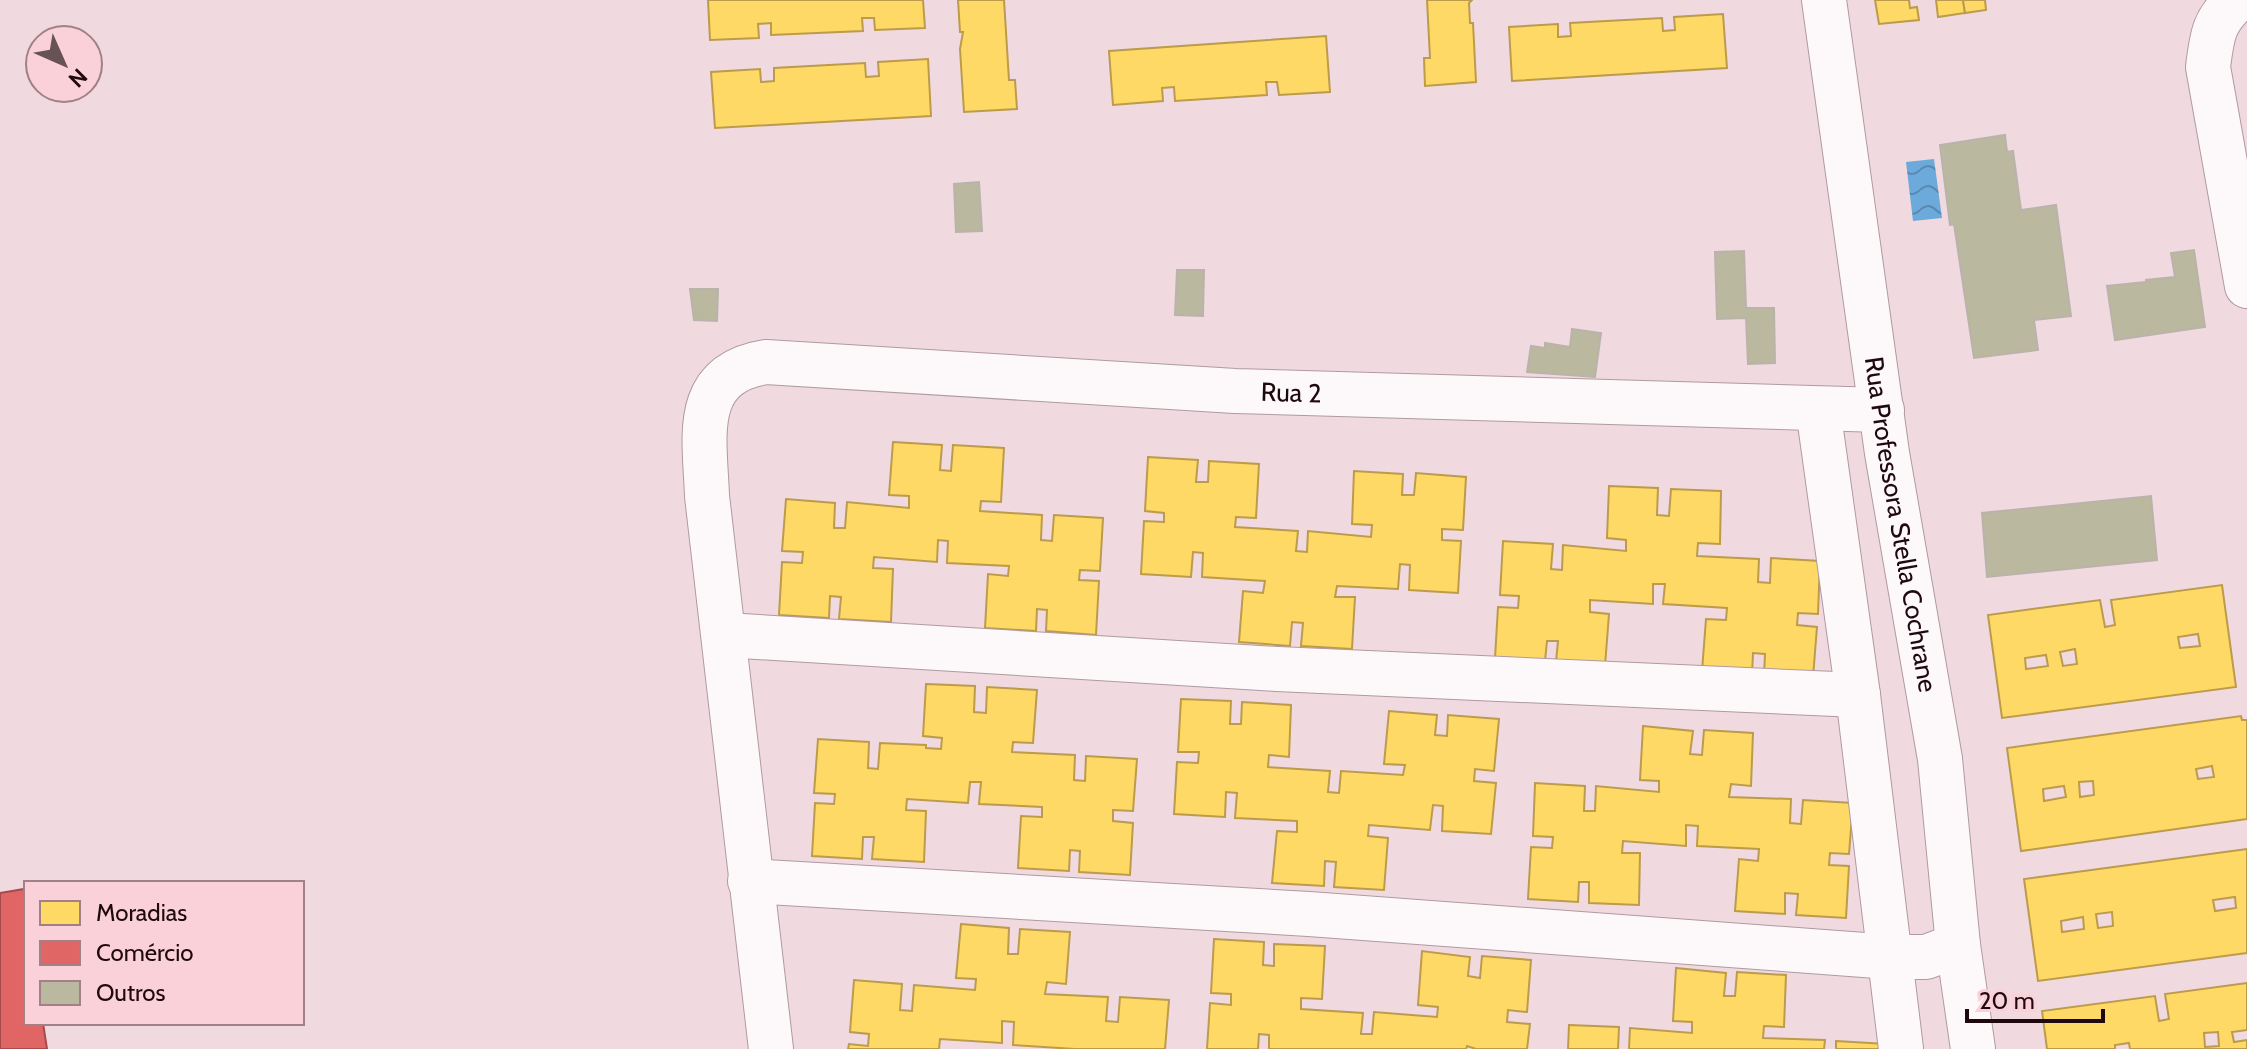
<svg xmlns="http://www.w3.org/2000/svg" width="2247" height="1049" viewBox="0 0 2247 1049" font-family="Cabin,sans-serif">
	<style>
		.water { fill: url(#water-waves) }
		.homes { fill: #ffd966; stroke: #bc9b4c; stroke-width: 2; fill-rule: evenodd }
		.shops { fill: #e06666; stroke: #a64a4c; stroke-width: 2 }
		.building { fill: #bab89f; stroke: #bab3ab; stroke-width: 2 }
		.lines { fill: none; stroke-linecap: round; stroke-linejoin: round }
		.street-casing { stroke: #af9a9f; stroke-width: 46 }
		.street { stroke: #fdf9fa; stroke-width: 44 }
		.labels { text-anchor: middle; stroke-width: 8; stroke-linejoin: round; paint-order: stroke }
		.street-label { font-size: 26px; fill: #1f090f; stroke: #fad0d9 }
	</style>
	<defs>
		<pattern id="water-waves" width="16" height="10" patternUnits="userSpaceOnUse" patternTransform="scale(2)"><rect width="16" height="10" fill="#6caadc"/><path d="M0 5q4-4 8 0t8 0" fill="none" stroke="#5889b1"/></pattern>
	</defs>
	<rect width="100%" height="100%" fill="#f0dadf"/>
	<path class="water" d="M 1934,159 L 1942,218 L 1913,221 L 1906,162 Z"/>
	<g class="homes">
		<path d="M 708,0 L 923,0 L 925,28 L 875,30 L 874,18 L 862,18 L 863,31 L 771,35 L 771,23 L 758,24 L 759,38 L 710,40 Z"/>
		<path d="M 958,0 L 1004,0 L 1009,80 L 1015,80 L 1017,109 L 964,112 L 960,49 L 963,32 L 960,32 Z"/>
		<path d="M 1427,0 L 1472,0 L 1469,3 L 1470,23 L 1473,23 L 1476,82 L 1425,86 L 1424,58 L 1430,58 Z"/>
		<path d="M 1875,0 L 1909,0 L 1910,8 L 1917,7 L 1919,20 L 1879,24 Z"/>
		<path d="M 1936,0 L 1963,0 L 1965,13 L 1938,17 Z"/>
		<path d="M 1963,0 L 1985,0 L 1986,10 L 1965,13 Z"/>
		<path d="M 1723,14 L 1727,68 L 1512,81 L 1509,27 L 1558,24 L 1558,37 L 1571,36 L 1570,23 L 1662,18 L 1663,31 L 1675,30 L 1674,17 Z"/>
		<path d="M 1326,36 L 1330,92 L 1279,95 L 1277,82 L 1266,82 L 1267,95 L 1175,101 L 1174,87 L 1162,88 L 1163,101 L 1113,105 L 1109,51 Z"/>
		<path d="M 928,59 L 931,116 L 715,128 L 711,72 L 760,69 L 761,82 L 774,81 L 774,68 L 865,63 L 866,77 L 879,76 L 878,62 Z"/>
		<path d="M 893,442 L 942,445 L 940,470 L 951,471 L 953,445 L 1004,448 L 1001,502 L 981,501 L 980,511 L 1042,515 L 1041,540 L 1052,541 L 1054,515 L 1103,518 L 1100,571 L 1080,570 L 1079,580 L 1099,581 L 1096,635 L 1046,631 L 1047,610 L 1037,609 L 1036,631 L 985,628 L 988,574 L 1008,576 L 1009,566 L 947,563 L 948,541 L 938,540 L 937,562 L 874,557 L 873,568 L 893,569 L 891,622 L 839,619 L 841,597 L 830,596 L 829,618 L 779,615 L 782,562 L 802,563 L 803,552 L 782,551 L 786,499 L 835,503 L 834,528 L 845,528 L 847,502 L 909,508 L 909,496 L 889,495 Z"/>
		<path d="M 1148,457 L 1198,460 L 1196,482 L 1208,482 L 1209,461 L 1259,464 L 1256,518 L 1236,517 L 1235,527 L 1298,531 L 1296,551 L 1307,552 L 1308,531 L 1371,537 L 1372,525 L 1352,524 L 1354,471 L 1403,474 L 1402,495 L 1414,495 L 1416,473 L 1466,477 L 1463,530 L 1442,529 L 1442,540 L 1461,541 L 1458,593 L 1409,590 L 1410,565 L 1400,564 L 1398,589 L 1337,586 L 1335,597 L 1355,597 L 1352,649 L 1301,646 L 1303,623 L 1292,622 L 1290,646 L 1239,642 L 1243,591 L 1263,593 L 1265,581 L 1202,577 L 1203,553 L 1193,552 L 1191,577 L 1141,574 L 1144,521 L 1164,522 L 1164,513 L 1145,511 Z"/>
		<path d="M 1609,486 L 1658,488 L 1657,515 L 1669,516 L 1671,489 L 1721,491 L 1720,544 L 1698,543 L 1697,556 L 1759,559 L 1758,582 L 1770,583 L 1771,558 L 1820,561 L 1818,614 L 1798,613 L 1797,625 L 1817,627 L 1813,677 L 1764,675 L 1765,654 L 1753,653 L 1752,674 L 1702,671 L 1706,619 L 1726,620 L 1727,608 L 1663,604 L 1665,584 L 1653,584 L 1653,604 L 1590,600 L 1590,612 L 1609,614 L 1605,666 L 1556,662 L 1558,641 L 1547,641 L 1545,661 L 1495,658 L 1498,607 L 1518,608 L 1519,596 L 1500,595 L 1503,541 L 1553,544 L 1551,569 L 1562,570 L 1563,545 L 1626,551 L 1626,540 L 1607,538 Z"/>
		<path d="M 2222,585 L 2236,687 L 2002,718 L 1988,615 L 2100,600 L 2105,627 L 2115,625 L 2111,600 ZM 2198,634 L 2200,646 L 2180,648 L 2178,637 ZM 2075,649 L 2077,664 L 2063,666 L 2060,652 ZM 2046,655 L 2048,666 L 2026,669 L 2025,658 Z"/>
		<path d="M 926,684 L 975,686 L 974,712 L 986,713 L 987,687 L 1037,690 L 1033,743 L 1013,742 L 1012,752 L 1075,755 L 1074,780 L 1085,781 L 1086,756 L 1137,759 L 1133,811 L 1113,810 L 1113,821 L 1133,823 L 1130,875 L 1079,872 L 1080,851 L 1070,850 L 1069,871 L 1018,868 L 1021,816 L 1042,817 L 1042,807 L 979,804 L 981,782 L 970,782 L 968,803 L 907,799 L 906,810 L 926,811 L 924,862 L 872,859 L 874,837 L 863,837 L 862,859 L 812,856 L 815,803 L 834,804 L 835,794 L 814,793 L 818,739 L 869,742 L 868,768 L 878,769 L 880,743 L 926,745 L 926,748 L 941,749 L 942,738 L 923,736 Z"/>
		<path d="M 1181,699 L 1231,701 L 1230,724 L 1241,724 L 1242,702 L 1291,705 L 1289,757 L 1269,755 L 1268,767 L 1330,771 L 1328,792 L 1339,793 L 1341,771 L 1403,775 L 1405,765 L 1384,764 L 1389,711 L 1437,715 L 1435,735 L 1447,736 L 1448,715 L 1499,719 L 1494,771 L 1475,769 L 1474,781 L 1496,783 L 1491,834 L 1442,831 L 1443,806 L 1433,805 L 1430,830 L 1369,825 L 1368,836 L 1388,838 L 1384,890 L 1334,887 L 1336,862 L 1325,861 L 1324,886 L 1272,883 L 1277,831 L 1297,832 L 1297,821 L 1235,818 L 1237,793 L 1226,792 L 1225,817 L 1174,814 L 1177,762 L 1198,763 L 1199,752 L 1178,752 Z"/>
		<path d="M 2241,716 L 2242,720 L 2247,720 L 2247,819 L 2021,851 L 2007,748 ZM 2212,766 L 2214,777 L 2198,779 L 2196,769 ZM 2093,781 L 2094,795 L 2080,797 L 2079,782 ZM 2064,786 L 2066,797 L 2044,801 L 2043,789 Z"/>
		<path d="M 1643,726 L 1693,731 L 1690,754 L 1702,755 L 1704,730 L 1753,733 L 1751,786 L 1731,784 L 1729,797 L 1791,799 L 1790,823 L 1801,824 L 1803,800 L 1853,803 L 1849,854 L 1830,853 L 1829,865 L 1849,866 L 1846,918 L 1796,915 L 1798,894 L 1785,893 L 1785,914 L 1735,911 L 1739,859 L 1758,861 L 1759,849 L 1697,846 L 1698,826 L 1686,825 L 1686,846 L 1623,841 L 1622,853 L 1640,853 L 1639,905 L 1589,903 L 1589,882 L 1579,882 L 1578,902 L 1528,899 L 1531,847 L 1552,848 L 1553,837 L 1533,836 L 1535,783 L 1585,786 L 1584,811 L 1595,811 L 1596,786 L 1659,792 L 1659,781 L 1640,780 Z"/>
		<path d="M 2247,849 L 2247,953 L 2038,981 L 2024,879 ZM 2235,897 L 2236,908 L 2215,911 L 2213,900 ZM 2112,912 L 2113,926 L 2098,928 L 2096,914 ZM 2083,917 L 2084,929 L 2062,932 L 2061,921 Z"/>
		<path d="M 961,924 L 1009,928 L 1008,954 L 1018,954 L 1020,929 L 1070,932 L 1066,984 L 1047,982 L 1045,994 L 1108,997 L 1106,1021 L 1118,1022 L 1120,997 L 1169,1000 L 1165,1049 L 1075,1049 L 1013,1045 L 1014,1022 L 1002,1021 L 1002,1043 L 940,1039 L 939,1049 L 848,1049 L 849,1044 L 868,1046 L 869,1034 L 850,1032 L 854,980 L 902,984 L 900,1010 L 912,1011 L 914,985 L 975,990 L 976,979 L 956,978 Z"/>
		<path d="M 1214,939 L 1264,942 L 1263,965 L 1274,966 L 1274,944 L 1325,946 L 1322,999 L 1301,998 L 1301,1009 L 1363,1013 L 1361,1034 L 1372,1034 L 1374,1012 L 1437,1017 L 1438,1007 L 1418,1005 L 1422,951 L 1470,957 L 1468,976 L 1480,978 L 1482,956 L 1531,960 L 1527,1012 L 1508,1010 L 1507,1022 L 1530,1024 L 1527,1049 L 1476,1049 L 1467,1046 L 1466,1049 L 1269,1049 L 1269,1035 L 1259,1034 L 1258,1049 L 1207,1049 L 1210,1003 L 1231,1005 L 1231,994 L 1211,993 Z"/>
		<path d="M 1676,968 L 1726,973 L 1724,996 L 1735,996 L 1737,972 L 1786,975 L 1784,1027 L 1764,1026 L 1763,1038 L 1825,1040 L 1824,1049 L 1629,1049 L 1630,1028 L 1692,1033 L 1692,1022 L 1673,1021 Z"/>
		<path d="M 2247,983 L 2247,1030 L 2232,1032 L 2234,1042 L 2247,1040 L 2247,1049 L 2130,1049 L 2129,1043 L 2115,1045 L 2115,1049 L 2047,1049 L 2042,1011 L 2155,996 L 2159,1021 L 2169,1019 L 2165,994 ZM 2218,1032 L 2219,1046 L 2205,1047 L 2204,1033 Z"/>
		<path d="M 1569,1025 L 1619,1027 L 1618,1049 L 1568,1049 Z"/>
		<path d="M 1836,1041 L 1886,1044 L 1886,1049 L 1836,1049 Z"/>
	</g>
	<path class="shops" d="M 24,889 L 26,1023 L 43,1023 L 47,1049 L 0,1049 L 0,893 Z"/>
	<g class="building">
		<path d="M 2005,135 L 2007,152 L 2013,151 L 2021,210 L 2056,205 L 2071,316 L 2034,320 L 2038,350 L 1974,358 L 1954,224 L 1950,225 L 1940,145 Z"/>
		<path d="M 979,182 L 982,231 L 956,232 L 954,184 Z"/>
		<path d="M 2194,250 L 2205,327 L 2115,340 L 2107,286 L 2146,282 L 2146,280 L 2175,277 L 2171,253 Z"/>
		<path d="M 1744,251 L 1746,308 L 1774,308 L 1775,363 L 1748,364 L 1746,318 L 1717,319 L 1715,252 Z"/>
		<path d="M 1177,270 L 1204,270 L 1203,316 L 1175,315 Z"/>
		<path d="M 690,289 L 718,289 L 717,321 L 694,320 Z"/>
		<path d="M 1572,329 L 1601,333 L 1595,377 L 1527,372 L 1531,346 L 1545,348 L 1545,343 L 1570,347 Z"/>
		<path d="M 2151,496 L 2157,560 L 1987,577 L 1982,513 Z"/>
	</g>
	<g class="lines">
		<defs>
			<g id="street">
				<path id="s1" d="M 1824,0 L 1887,453 L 1940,759 L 1958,945 L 1973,1049"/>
				<path d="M 2237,0 C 2213,21 2212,36 2208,67 L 2247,286"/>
				<path d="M 1818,409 L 1858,695 L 1901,1049"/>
				<path d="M 725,635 L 1277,669 L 1858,695"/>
				<path d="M 750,881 L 1309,914 L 1891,957 L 1926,957 L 1958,945"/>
				<path id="s2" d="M 771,1049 L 707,496 C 705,438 690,374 766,362 L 1235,391 L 1882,410"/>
			</g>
		</defs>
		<use href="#street" class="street-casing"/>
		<use href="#street" class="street"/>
	</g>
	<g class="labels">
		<g class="street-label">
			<text dy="9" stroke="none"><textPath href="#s2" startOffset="1250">Rua 2</textPath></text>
			<text dy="9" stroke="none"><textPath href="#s1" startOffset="530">Rua Professora Stella Cochrane</textPath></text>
		</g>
	</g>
	<rect x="24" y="881" width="280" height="144" fill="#fad0d9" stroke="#a28088" stroke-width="2"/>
	<rect x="40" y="901" width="40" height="24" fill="#ffd966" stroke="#a28088" stroke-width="2"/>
	<text x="96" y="921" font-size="24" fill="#1f090f">Moradias</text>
	<rect x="40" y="941" width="40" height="24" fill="#e06666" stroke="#a28088" stroke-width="2"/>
	<text x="96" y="961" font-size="24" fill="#1f090f">Comércio</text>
	<rect x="40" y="981" width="40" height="24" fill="#bab89f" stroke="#a28088" stroke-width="2"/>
	<text x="96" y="1001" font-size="24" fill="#1f090f">Outros</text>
	<g transform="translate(64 64) rotate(135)"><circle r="38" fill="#fad0d9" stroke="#a28088" stroke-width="2"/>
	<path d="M0-6L14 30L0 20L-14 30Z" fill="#685258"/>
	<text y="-12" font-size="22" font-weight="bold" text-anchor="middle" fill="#1f090f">N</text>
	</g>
	<path d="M1967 1009v12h136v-12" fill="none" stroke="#1f090f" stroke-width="4"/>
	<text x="1979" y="1009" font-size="24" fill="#1f090f" stroke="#fad0d9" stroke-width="6" paint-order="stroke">20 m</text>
</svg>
